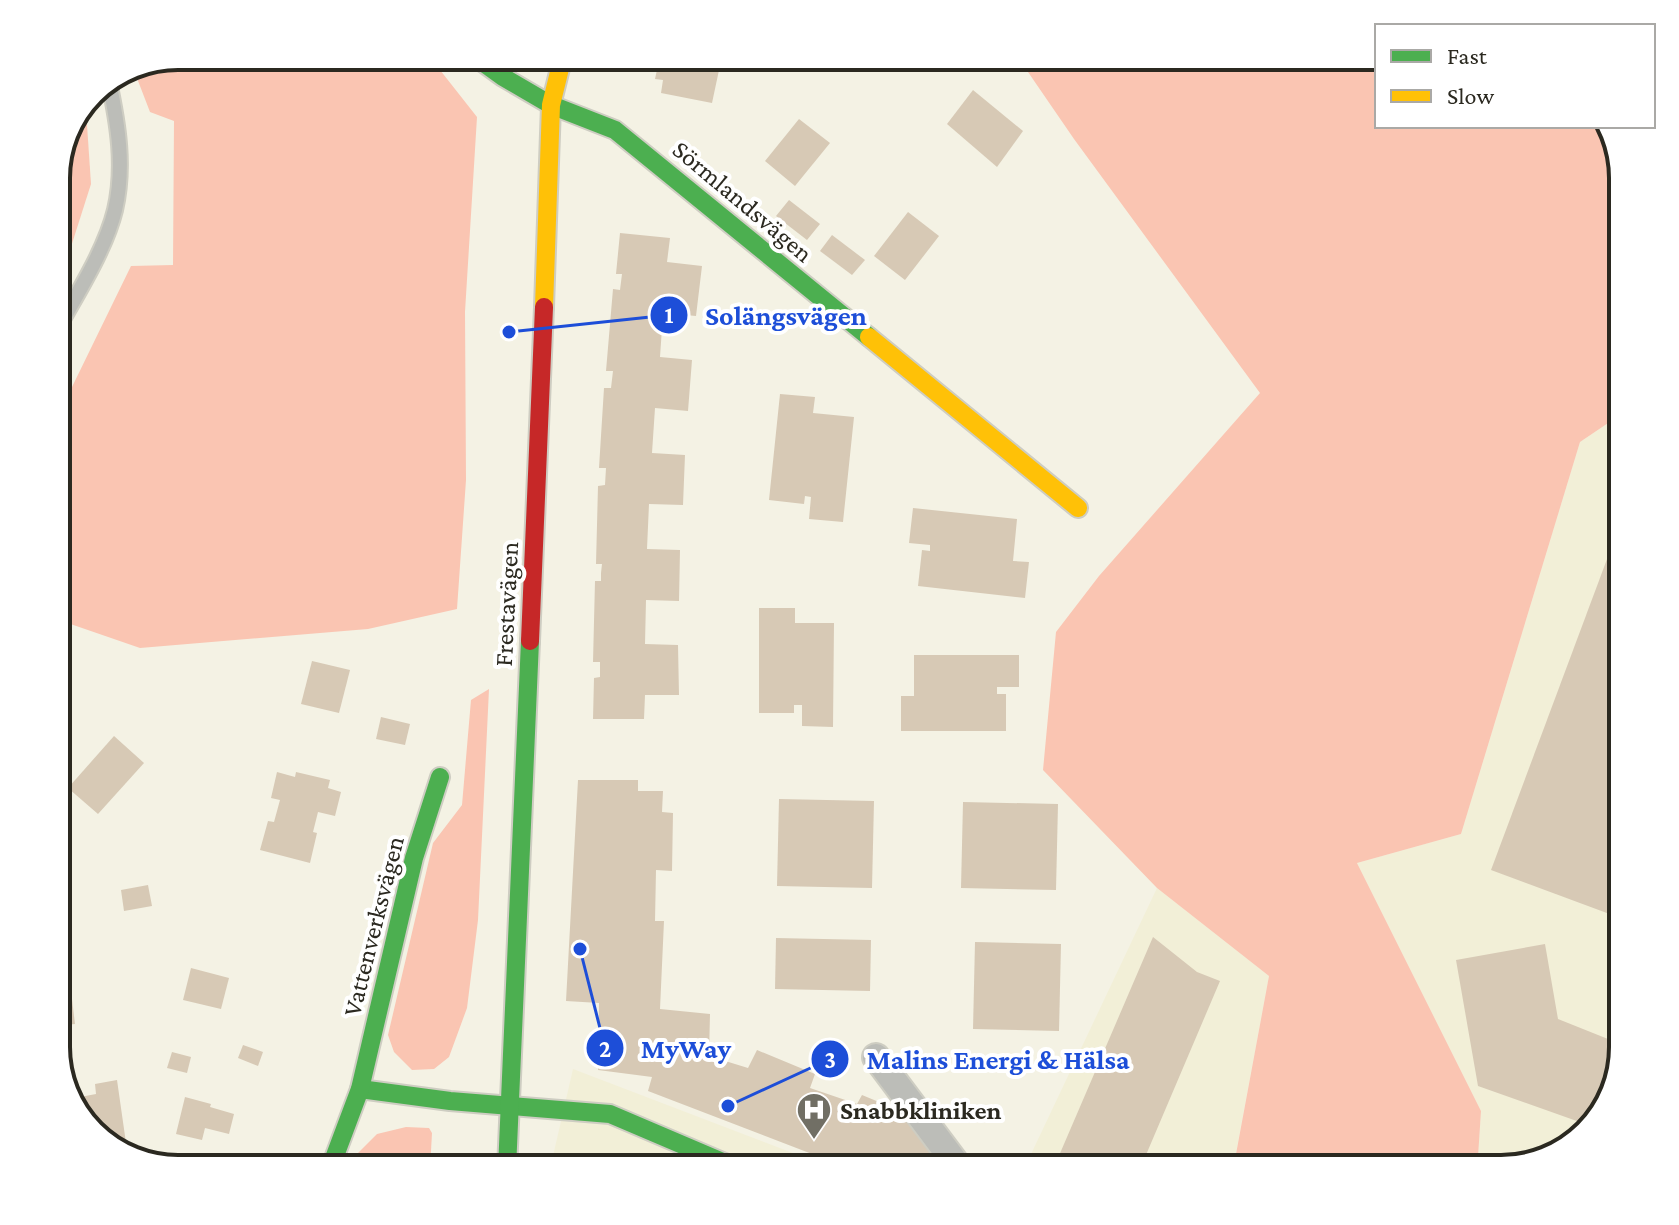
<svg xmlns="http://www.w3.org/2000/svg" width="1679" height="1225" viewBox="0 0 1679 1225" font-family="'Crimson Pro',serif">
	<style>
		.built { fill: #f2efd7 }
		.forest { fill: #fac5b2 }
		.building { fill: #d7c9b5 }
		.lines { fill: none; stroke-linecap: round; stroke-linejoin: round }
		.lane-casing { stroke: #cecdc2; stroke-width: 18 }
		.street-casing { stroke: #cecdc2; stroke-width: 30 }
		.fast-casing { stroke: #cecdc2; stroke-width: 22 }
		.slow-casing { stroke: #cecdc2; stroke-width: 22 }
		.jam-casing { stroke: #cecdc2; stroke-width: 22 }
		.lane { stroke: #bcbdb8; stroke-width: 14 }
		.street { stroke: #bcbdb8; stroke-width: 26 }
		.fast { stroke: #4caf50; stroke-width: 18 }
		.slow { stroke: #ffc107; stroke-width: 18 }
		.jam { stroke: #c62828; stroke-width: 18 }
		.labels { text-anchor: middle; stroke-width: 8; stroke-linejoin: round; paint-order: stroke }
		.street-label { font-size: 26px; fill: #2b2920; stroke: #fff }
		.poi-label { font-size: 26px; font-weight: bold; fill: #2b2920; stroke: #fff; text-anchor: start }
		.rim { fill: none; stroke: #2b2920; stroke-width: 4 }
		.leader { fill: none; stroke: #1d4ed8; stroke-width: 3 }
		.callout-dot { fill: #1d4ed8; stroke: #fff; stroke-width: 3 }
		.mark-label { font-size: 24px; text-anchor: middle; font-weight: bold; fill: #fff }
		.callout-label { font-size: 28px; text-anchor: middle; font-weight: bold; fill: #1d4ed8; stroke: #fff; stroke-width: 8; stroke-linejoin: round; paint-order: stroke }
	</style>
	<rect width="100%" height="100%" fill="#f4f2e4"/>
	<g class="built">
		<path d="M 1623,413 L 1623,1047 L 1598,1121 L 1555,1156 L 1500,1169 L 1472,1169 L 1478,1157 L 1481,1111 L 1357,863 L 1461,834 L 1580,442 Z"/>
		<path d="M 1157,888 L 1269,976 L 1236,1153 L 1273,1169 L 1024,1169 Z"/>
		<path d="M 573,1069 L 835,1169 L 550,1169 Z"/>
	</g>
	<g class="forest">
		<path d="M 179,56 L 429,56 L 477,117 L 465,312 L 466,480 L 457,609 L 368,629 L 140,648 L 56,619 L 56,410 L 72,387 L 131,266 L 173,265 L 174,121 L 150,112 L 135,73 Z"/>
		<path d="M 1017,56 L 1377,56 L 1377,126 L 1611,126 L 1623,178 L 1623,413 L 1580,442 L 1461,834 L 1357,863 L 1481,1111 L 1478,1157 L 1472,1169 L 1273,1169 L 1236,1154 L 1269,976 L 1157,888 L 1043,770 L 1056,632 L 1099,576 L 1260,393 L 1074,139 Z"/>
		<path d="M 86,110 L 91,184 L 69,253 L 56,277 L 56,170 Z"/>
		<path d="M 489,689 L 478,920 L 467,1008 L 449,1057 L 434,1069 L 412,1070 L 394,1052 L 388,1035 L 433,843 L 462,805 L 471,700 Z"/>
		<path d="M 406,1127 L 429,1128 L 432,1133 L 430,1169 L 347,1169 L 350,1161 L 377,1134 Z"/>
	</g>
	<g class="building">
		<path d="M 660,56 L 722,56 L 712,103 L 661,93 L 663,80 L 655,79 Z"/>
		<path d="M 906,56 L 935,56 L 924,70 Z"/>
		<path d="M 973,90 L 1023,131 L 997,167 L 947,124 Z"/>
		<path d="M 799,119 L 830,143 L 795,186 L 765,161 Z"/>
		<path d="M 789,200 L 820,224 L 807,240 L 776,216 Z"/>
		<path d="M 908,212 L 939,236 L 905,280 L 874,256 Z"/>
		<path d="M 620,233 L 670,238 L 667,262 L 702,266 L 696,316 L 663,313 L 660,357 L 692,360 L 688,411 L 655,408 L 652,453 L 685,455 L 683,505 L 649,504 L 647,549 L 680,550 L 679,601 L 646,600 L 645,644 L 678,645 L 679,695 L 645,695 L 644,719 L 593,719 L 594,678 L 600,677 L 600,662 L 593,662 L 595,581 L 601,581 L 601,573 L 602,564 L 596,564 L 598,486 L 605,485 L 606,468 L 599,468 L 604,388 L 611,388 L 613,371 L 606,371 L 613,289 L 620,290 L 622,274 L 616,274 Z"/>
		<path d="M 832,235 L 865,260 L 852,275 L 820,251 Z"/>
		<path d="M 780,394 L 815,397 L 813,413 L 854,417 L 843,522 L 809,519 L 811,497 L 805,496 L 804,504 L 769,500 Z"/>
		<path d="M 913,508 L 1017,519 L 1013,561 L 1029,562 L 1025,598 L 918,586 L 922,550 L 930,551 L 930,545 L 909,543 Z"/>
		<path d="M 1619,527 L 1623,528 L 1623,919 L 1491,870 Z"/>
		<path d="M 759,608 L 795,608 L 795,623 L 834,623 L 833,727 L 802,726 L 802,705 L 794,705 L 794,713 L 759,713 Z"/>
		<path d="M 914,655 L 1019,655 L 1019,687 L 997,687 L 997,694 L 1006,694 L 1006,731 L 901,731 L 901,696 L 914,696 Z"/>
		<path d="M 312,661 L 350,670 L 339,713 L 301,704 Z"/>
		<path d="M 381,717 L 410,724 L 405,745 L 376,739 Z"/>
		<path d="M 114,736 L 144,763 L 98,814 L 68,788 Z"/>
		<path d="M 277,772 L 295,777 L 296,772 L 330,780 L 328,788 L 341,792 L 335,816 L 318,812 L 313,832 L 317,833 L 310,863 L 260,850 L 268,821 L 274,822 L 280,800 L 271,798 Z"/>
		<path d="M 578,780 L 638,780 L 638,791 L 663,791 L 662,812 L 673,813 L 672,871 L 656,870 L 655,921 L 664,921 L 660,1009 L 710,1014 L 709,1056 L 748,1068 L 757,1050 L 815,1074 L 810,1088 L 857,1104 L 862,1095 L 920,1119 L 915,1133 L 935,1142 L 924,1169 L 851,1169 L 648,1091 L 652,1077 L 598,1070 L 599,1003 L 566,1001 Z"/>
		<path d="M 779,799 L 874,801 L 872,888 L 777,886 Z"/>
		<path d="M 963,802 L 1058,804 L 1056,890 L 961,888 Z"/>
		<path d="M 56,857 L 58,857 L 62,897 L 56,898 Z"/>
		<path d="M 148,885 L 152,906 L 124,911 L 121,890 Z"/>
		<path d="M 1153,937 L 1197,972 L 1220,981 L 1140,1169 L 1066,1169 L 1055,1165 Z"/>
		<path d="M 776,938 L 871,940 L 870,991 L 775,989 Z"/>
		<path d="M 975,942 L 1061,944 L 1059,1031 L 973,1029 Z"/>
		<path d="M 1545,944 L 1558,1019 L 1623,1045 L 1601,1112 L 1593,1109 L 1588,1125 L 1478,1086 L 1456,960 Z"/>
		<path d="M 191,968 L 229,978 L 221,1009 L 183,1000 Z"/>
		<path d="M 69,974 L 75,1024 L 56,1026 L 56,975 Z"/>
		<path d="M 243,1045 L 263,1052 L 258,1066 L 238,1058 Z"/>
		<path d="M 172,1052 L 191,1057 L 187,1073 L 167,1068 Z"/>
		<path d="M 117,1080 L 126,1143 L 106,1145 L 104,1135 L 97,1136 L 83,1120 L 80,1097 L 96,1094 L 95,1084 Z"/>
		<path d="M 185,1097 L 211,1104 L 210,1107 L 234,1114 L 229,1134 L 205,1128 L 202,1140 L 176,1134 Z"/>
	</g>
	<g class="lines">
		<defs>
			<path id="lane" d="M 56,332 C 76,295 105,251 115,210 C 125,167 118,124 109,82"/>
			<path id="street" d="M 876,1057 L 960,1169"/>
			<g id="fast">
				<path d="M 474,56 L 503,77 L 551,105 L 615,130 L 869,337"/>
				<path d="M 360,1089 L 450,1101 L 610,1114 L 739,1169"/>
				<path d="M 330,1169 L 360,1089 L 414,858 L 440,777"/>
				<path d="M 507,1169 L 530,641"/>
			</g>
			<g id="slow">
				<path d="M 544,307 L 551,105 L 563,56"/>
				<path d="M 869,337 L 1078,508"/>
			</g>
			<path id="jam" d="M 530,641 L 544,307"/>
		</defs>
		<use href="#lane" class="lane-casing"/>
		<use href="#street" class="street-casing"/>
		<use href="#fast" class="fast-casing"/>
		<use href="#slow" class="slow-casing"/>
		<use href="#jam" class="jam-casing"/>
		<use href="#lane" class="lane"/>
		<use href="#street" class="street"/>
		<use href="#fast" class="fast"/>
		<use href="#slow" class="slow"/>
		<use href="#jam" class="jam"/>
	</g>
	<defs>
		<symbol id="hospital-pin" viewBox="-11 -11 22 30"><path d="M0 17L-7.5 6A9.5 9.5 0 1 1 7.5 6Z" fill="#716f65" stroke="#fff"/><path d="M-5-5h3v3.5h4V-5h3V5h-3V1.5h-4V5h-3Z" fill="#fff"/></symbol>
	</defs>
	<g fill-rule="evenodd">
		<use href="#hospital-pin" x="794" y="1090" width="40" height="54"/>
	</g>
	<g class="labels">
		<g class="street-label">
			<text transform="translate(743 201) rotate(40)" y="9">Sörmlandsvägen</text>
			<text transform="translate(506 604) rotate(-87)" y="9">Frestavägen</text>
			<text transform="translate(373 926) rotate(-76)" y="9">Vattenverksvägen</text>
		</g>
		<g class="poi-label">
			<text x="840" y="1119">Snabbkliniken</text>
		</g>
	</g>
	<path d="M0 0H1679V1225H0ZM178 70H1501A108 108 0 0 1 1609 178V1047A108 108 0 0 1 1501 1155H178A108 108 0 0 1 70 1047V178A108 108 0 0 1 178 70Z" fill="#fff" fill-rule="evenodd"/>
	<path class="rim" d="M178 70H1501A108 108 0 0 1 1609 178V1047A108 108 0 0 1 1501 1155H178A108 108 0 0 1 70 1047V178A108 108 0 0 1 178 70Z"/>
	<path class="leader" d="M509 332L669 315M580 949L605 1048M728 1106L830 1059"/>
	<g class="callout-dot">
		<circle cx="509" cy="332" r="8"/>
		<circle cx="580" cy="949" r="8"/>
		<circle cx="728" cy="1106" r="8"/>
		<circle cx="669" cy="315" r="20"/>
		<circle cx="605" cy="1048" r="20"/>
		<circle cx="830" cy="1059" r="20"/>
	</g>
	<g class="mark-label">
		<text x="669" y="323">1</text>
		<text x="605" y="1057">2</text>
		<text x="830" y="1068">3</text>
	</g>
	<g class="callout-label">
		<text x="786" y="325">Solängsvägen</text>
		<text x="686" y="1058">MyWay</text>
		<text x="998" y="1069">Malins Energi &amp; Hälsa</text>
	</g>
	<rect x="1375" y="24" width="280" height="104" fill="#ffffff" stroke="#aaa9a6" stroke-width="2"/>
	<rect x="1391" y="50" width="40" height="12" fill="#4caf50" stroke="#aaa9a6" stroke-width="2"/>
	<text x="1447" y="64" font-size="24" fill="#2b2920">Fast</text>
	<rect x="1391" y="90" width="40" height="12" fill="#ffc107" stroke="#aaa9a6" stroke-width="2"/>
	<text x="1447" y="104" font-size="24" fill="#2b2920">Slow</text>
</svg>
